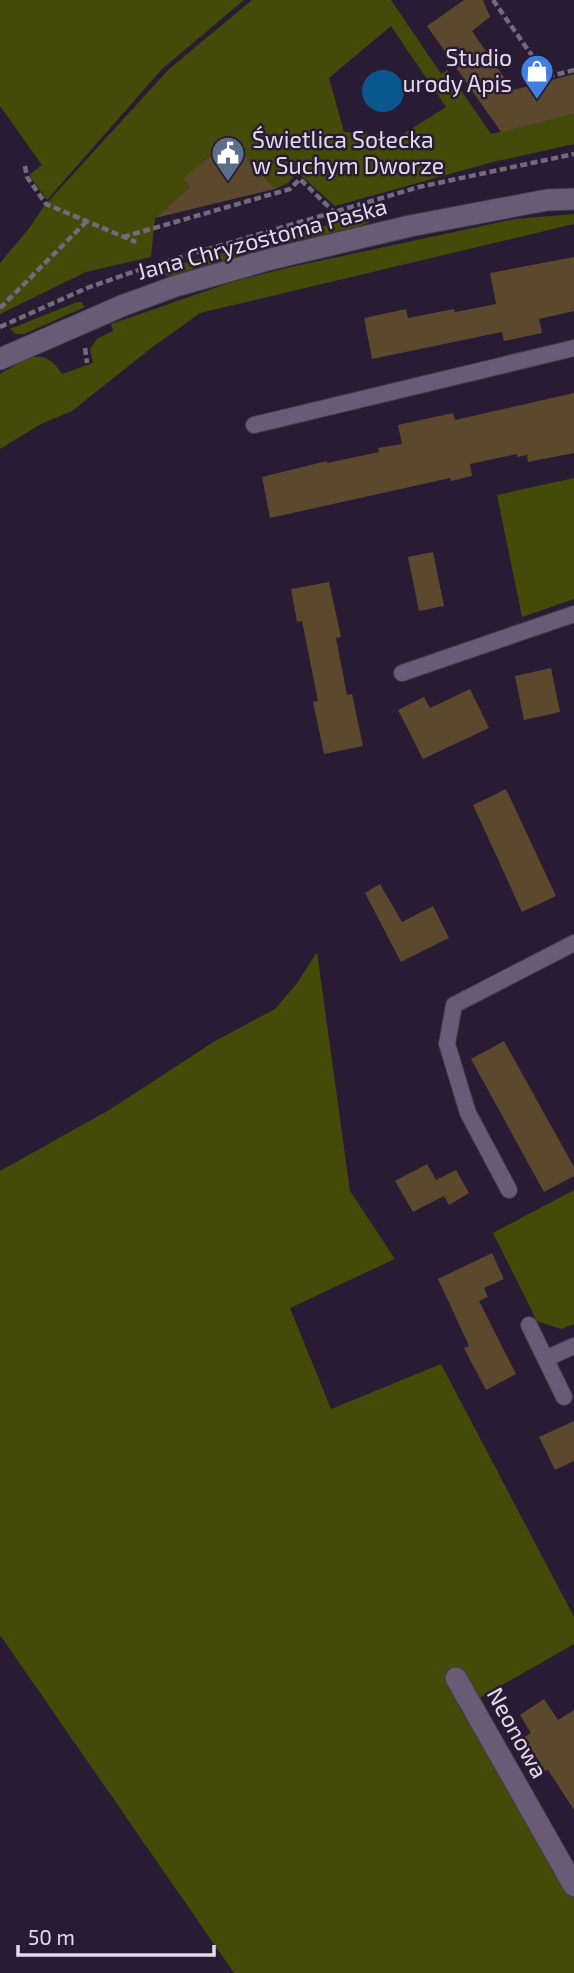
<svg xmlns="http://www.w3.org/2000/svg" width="574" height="1973" viewBox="0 0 574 1973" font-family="'Exo 2',sans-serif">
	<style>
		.green { fill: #444b08; fill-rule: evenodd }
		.water { fill: #0a578f }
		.building { fill: #5b482d }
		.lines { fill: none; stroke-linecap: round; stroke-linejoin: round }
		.lane-casing { stroke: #43384c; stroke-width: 18 }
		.street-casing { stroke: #43384c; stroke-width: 23 }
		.secondary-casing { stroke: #43384c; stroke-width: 23 }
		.path { stroke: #74697d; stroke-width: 4.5; stroke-dasharray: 7 3.5; stroke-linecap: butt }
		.lane { stroke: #695a76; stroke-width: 16 }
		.street { stroke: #695a76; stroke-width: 21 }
		.secondary { stroke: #695a76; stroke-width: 21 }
		.labels { text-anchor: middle; stroke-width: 5; stroke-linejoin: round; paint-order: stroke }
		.poi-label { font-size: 23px; fill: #e3dbeb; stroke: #281b33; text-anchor: end }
		.street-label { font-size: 23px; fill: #e3dbeb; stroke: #281b33 }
	</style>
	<rect width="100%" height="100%" fill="#281b33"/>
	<g class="green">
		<path d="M 0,0 L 244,0 L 162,69 L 47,200 L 29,175 L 42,165 L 0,106 Z"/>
		<path d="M 252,0 L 391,0 L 441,74 L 447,70 L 491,134 L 574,114 L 574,144 L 493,162 L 335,206 L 297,172 L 288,183 L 275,189 L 237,147 L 227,156 L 219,147 L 184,179 L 190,187 L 155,218 L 151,257 L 86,272 L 0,314 L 0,263 L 30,227 L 44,206 L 169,69 ZM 391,26 L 446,107 L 400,136 L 344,132 L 329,78 Z"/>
		<path d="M 369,214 L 370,222 L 357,227 L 285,243 L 169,276 L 163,275 L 157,270 Z"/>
		<path d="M 574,214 L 574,224 L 200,313 L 150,349 L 72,411 L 41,424 L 0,449 L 0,374 C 26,360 42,343 62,374 L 93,363 L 90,349 L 97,339 L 113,331 L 111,324 L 235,281 L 291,267 L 515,219 Z"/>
		<path d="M 77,302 L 81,302 L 85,307 L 24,334 L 16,334 L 10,329 Z"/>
		<path d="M 574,478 L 574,599 L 522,617 L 497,495 Z"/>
		<path d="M 317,952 L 350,1191 L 395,1259 L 290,1308 L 331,1409 L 441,1364 L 574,1617 L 574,1644 L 460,1709 L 574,1890 L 574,1973 L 234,1973 L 0,1635 L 0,1171 L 109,1110 L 215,1041 L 275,1009 L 298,982 Z"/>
		<path d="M 574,1190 L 574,1324 L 561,1329 L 537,1321 L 493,1233 Z"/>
	</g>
	<circle class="water" cx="383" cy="91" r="21"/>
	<g class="building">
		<path d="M 464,0 L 483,0 L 490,17 L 472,31 L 513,90 L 574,74 L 574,114 L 501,132 L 427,26 Z"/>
		<path d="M 220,147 L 227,156 L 237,147 L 275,189 L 155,218 L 190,187 L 183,179 Z"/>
		<path d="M 574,257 L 574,311 L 539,319 L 542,333 L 504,341 L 502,332 L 372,359 L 364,318 L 406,309 L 408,318 L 454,309 L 455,312 L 496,304 L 490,273 Z"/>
		<path d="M 574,393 L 574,453 L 528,462 L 527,455 L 517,457 L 517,454 L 470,464 L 472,476 L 451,481 L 450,478 L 270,518 L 262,477 L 327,461 L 327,463 L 379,452 L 378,448 L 402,444 L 398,425 L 453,413 L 455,420 Z"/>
		<path d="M 433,552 L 444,606 L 419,611 L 408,557 Z"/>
		<path d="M 329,582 L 341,637 L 336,638 L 347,695 L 352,694 L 363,746 L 324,754 L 313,702 L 318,701 L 302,621 L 297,622 L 291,589 Z"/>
		<path d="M 551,668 L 560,712 L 524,720 L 515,676 Z"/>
		<path d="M 470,689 L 489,728 L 423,759 L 398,710 L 424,697 L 430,708 Z"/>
		<path d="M 506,789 L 556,896 L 522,912 L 473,805 Z"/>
		<path d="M 380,884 L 402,922 L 433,906 L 449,938 L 401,962 L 365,893 Z"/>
		<path d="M 504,1041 L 574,1167 L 574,1176 L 544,1192 L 471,1059 Z"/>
		<path d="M 427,1164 L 436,1180 L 456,1170 L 469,1193 L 449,1205 L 441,1191 L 444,1196 L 413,1212 L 395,1181 Z"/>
		<path d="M 492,1253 L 504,1279 L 484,1288 L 488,1297 L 479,1301 L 516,1374 L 486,1390 L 464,1348 L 469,1346 L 438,1279 Z"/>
		<path d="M 574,1421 L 574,1461 L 555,1470 L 539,1437 Z"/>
		<path d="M 544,1699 L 558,1720 L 574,1710 L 574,1810 L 548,1770 L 545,1771 L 524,1737 L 531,1733 L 520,1715 Z"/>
	</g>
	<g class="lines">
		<defs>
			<g id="lane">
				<path d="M 254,425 L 574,348"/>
				<path d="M 402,673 L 574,614"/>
				<path d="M 509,1190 L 468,1113 L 447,1044 L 454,1005 L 574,943"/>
				<path d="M 529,1325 L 564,1397"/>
				<path d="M 547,1358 L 574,1346"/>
			</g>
			<path id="street" d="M 456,1678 L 574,1886"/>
			<path id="secondary" d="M 0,359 L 124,305 L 176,286 L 271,259 L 410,226 L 547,200 L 574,199"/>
		</defs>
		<use href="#lane" class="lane-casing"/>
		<use href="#street" class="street-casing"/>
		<use href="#secondary" class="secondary-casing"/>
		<g class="path">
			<path d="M 493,0 L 547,77 L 574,70"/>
			<path d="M 25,166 L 27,177 L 46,204 L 136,242"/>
			<path d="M 123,237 L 290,189 L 300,179 L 335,213"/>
			<path d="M 0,308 L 86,222"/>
			<path d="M 0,327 L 87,288 L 144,268 L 419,187 L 574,154"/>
			<path d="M 85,348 L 87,363"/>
		</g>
		<use href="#lane" class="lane"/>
		<use href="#street" class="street"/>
		<use href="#secondary" class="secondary"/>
	</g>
	<defs>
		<symbol id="shop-pin" viewBox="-11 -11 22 30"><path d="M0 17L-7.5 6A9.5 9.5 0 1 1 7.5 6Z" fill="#3f7fe0" stroke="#281b33"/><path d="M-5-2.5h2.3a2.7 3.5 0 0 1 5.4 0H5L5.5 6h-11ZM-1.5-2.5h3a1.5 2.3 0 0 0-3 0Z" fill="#fff"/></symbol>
		<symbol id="civic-pin" viewBox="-11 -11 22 30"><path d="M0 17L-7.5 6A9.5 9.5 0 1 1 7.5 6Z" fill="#5c6f8a" stroke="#281b33"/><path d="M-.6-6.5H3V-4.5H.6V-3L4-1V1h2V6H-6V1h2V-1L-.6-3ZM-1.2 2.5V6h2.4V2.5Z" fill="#fff"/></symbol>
	</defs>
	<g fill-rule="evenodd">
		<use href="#shop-pin" x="518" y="52" width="38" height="52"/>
		<use href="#civic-pin" x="209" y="134" width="38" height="52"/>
	</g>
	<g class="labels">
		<g class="poi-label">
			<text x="512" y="66">Studio<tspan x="512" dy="26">urody Apis</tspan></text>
			<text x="252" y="148" text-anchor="start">Świetlica Sołecka<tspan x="252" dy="26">w Suchym Dworze</tspan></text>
		</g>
		<g class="street-label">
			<text transform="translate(262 239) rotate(-15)" y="8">Jana Chryzostoma Paska</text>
			<text transform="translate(517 1733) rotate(61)" y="8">Neonowa</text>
		</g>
	</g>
	<path d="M18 1945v10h196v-10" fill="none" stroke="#e3dbeb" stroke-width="3.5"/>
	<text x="28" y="1945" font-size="21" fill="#e3dbeb" stroke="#281b33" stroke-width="5" paint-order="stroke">50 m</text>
</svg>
